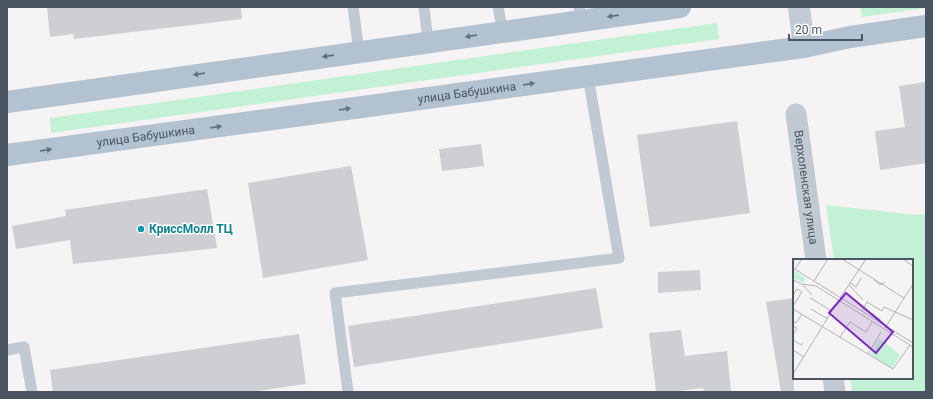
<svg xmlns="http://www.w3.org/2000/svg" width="933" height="399" viewBox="0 0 933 399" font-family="Roboto,sans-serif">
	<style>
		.green { fill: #c3f1d5 }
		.building { fill: #cdcfd5 }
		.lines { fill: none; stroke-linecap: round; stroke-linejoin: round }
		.lane { stroke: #c1cad2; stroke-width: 11 }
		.street { stroke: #c1cad2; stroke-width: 21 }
		.secondary { stroke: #c1cbd6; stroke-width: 22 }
		.primary { stroke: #b3c2d1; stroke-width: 22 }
		.oneway { fill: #64717d }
		.culture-dot { fill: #0f9aa8; stroke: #fff; stroke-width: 1.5 }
		.labels { text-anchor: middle; stroke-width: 3; stroke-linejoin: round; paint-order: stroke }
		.street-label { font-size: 12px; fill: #4a5661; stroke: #fff }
		.culture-label { font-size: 12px; font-weight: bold; fill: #0d838f; stroke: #fff; text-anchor: start }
		.inset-road { fill: none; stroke: #b1b4b9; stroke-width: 1 }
		.view { fill: #7b2cbf; fill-opacity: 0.15; stroke: #7b2cbf; stroke-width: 2 }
		.inset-edge { fill: none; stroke: #4a5661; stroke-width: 2 }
	</style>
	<rect width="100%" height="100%" fill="#f5f3f3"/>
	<g class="green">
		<path d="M 860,7 L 926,7 L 926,8 L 862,17 Z"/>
		<path d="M 717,23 L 719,39 L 51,133 L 50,118 Z"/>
		<path d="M 826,205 L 916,215 L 926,214 L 926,392 L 852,392 L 850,378 L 912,378 L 912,260 L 834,260 Z"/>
	</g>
	<g class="building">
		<path d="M 47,7 L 241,7 L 242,19 L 74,39 L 73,34 L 50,37 Z"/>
		<path d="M 926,82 L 926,163 L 880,170 L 875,131 L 905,127 L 899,86 Z"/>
		<path d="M 737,121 L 750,213 L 650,227 L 637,135 Z"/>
		<path d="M 481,144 L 484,166 L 442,171 L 439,149 Z"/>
		<path d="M 351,166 L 368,260 L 263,278 L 248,183 Z"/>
		<path d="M 207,189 L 217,248 L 73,264 L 70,240 L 16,249 L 12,226 L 66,216 L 65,210 Z"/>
		<path d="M 700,270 L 701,290 L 658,293 L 658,272 Z"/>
		<path d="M 596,288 L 603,328 L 354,367 L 348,326 Z"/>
		<path d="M 794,298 L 794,392 L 781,392 L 766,302 Z"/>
		<path d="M 681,330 L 685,356 L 727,351 L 731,392 L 704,392 L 703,388 L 671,392 L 656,392 L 649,333 Z"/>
		<path d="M 299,334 L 306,384 L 251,392 L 53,392 L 50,370 Z"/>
	</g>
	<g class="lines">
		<g class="lane">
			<path d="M 353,7 L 359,52"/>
			<path d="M 424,7 L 428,42"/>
			<path d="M 498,7 L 503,32"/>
			<path d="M 579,7 L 582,21"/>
			<path d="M 7,350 L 24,347 L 32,392"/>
			<path d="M 348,392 L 335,293 L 619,258 L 588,76"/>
		</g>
		<g class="street">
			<path id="s1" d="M 796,114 L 816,260"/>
			<path d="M 833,378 L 835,392"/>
		</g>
		<path class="secondary" d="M 799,7 L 804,47"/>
		<g class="primary">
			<path d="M 7,102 L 680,7"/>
			<path id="s2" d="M 7,155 L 804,47 L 850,37 L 926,26"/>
		</g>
	</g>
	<defs><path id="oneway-solid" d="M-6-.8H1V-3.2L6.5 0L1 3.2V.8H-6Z"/></defs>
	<g class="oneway">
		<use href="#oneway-solid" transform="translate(613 16) rotate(172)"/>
		<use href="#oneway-solid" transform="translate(471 36) rotate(172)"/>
		<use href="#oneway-solid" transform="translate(328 56) rotate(172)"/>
		<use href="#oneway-solid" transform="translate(199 74) rotate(172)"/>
		<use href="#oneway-solid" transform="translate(529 84) rotate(-8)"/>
		<use href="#oneway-solid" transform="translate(345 109) rotate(-8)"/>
		<use href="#oneway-solid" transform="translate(216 127) rotate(-8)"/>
		<use href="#oneway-solid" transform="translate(46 150) rotate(-8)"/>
	</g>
	<circle class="culture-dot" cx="141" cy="229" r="4"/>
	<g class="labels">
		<g class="street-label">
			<text dy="4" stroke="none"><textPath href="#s2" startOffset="464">улица Бабушкина</textPath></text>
			<text dy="4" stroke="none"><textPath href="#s2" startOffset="140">улица Бабушкина</textPath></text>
			<text dy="4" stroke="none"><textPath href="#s1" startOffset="74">Верхоленская улица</textPath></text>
		</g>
		<g class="culture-label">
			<text x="149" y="233">КриссМолл ТЦ</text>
		</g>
	</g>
	<g transform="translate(793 259)">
		<rect width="120" height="120" fill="#f5f3f3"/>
		<path d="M 0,11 L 12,19 L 11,24 L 0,19 ZM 86,79 L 107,96 L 99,110 L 77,95 Z" fill="#c3f1d5"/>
		<path class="inset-road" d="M 49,0 L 111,39M 110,0 L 120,7M 0,9 L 120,84M 2,10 L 9,0M 0,21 L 8,25 L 23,27 L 120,88M 81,21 L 87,26 L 92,23M 21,22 L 35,0M 57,24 L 63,28 L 68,19M 10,26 L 19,36M 56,26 L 70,41M 0,36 L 4,30 L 9,33 L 0,47M 47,39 L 73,0M 0,50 L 100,110M 18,50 L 35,60M 72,50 L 87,60 L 86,62M 69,52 L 74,43 L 89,52 L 91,48 L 120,61M 0,62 L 3,64 L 9,55M 0,67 L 4,69 L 0,76M 92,69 L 120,25M 47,78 L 57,63 L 73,73 L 79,63M 0,81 L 8,86 L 10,84M 0,91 L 11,98M 75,95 L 88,73M 100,110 L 117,86M 0,115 L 39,52 L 17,39"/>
		<path class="view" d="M 53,34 L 100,73 L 83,94 L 36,54 Z"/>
		<rect width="120" height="120" class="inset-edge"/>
	</g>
	<rect width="933" height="399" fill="none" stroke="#4a5661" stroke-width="16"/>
	<path d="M789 34v6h73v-6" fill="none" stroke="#4a5661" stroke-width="2"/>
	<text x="795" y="34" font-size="12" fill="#4a5661" stroke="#ffffff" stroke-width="3" paint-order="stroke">20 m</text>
</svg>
